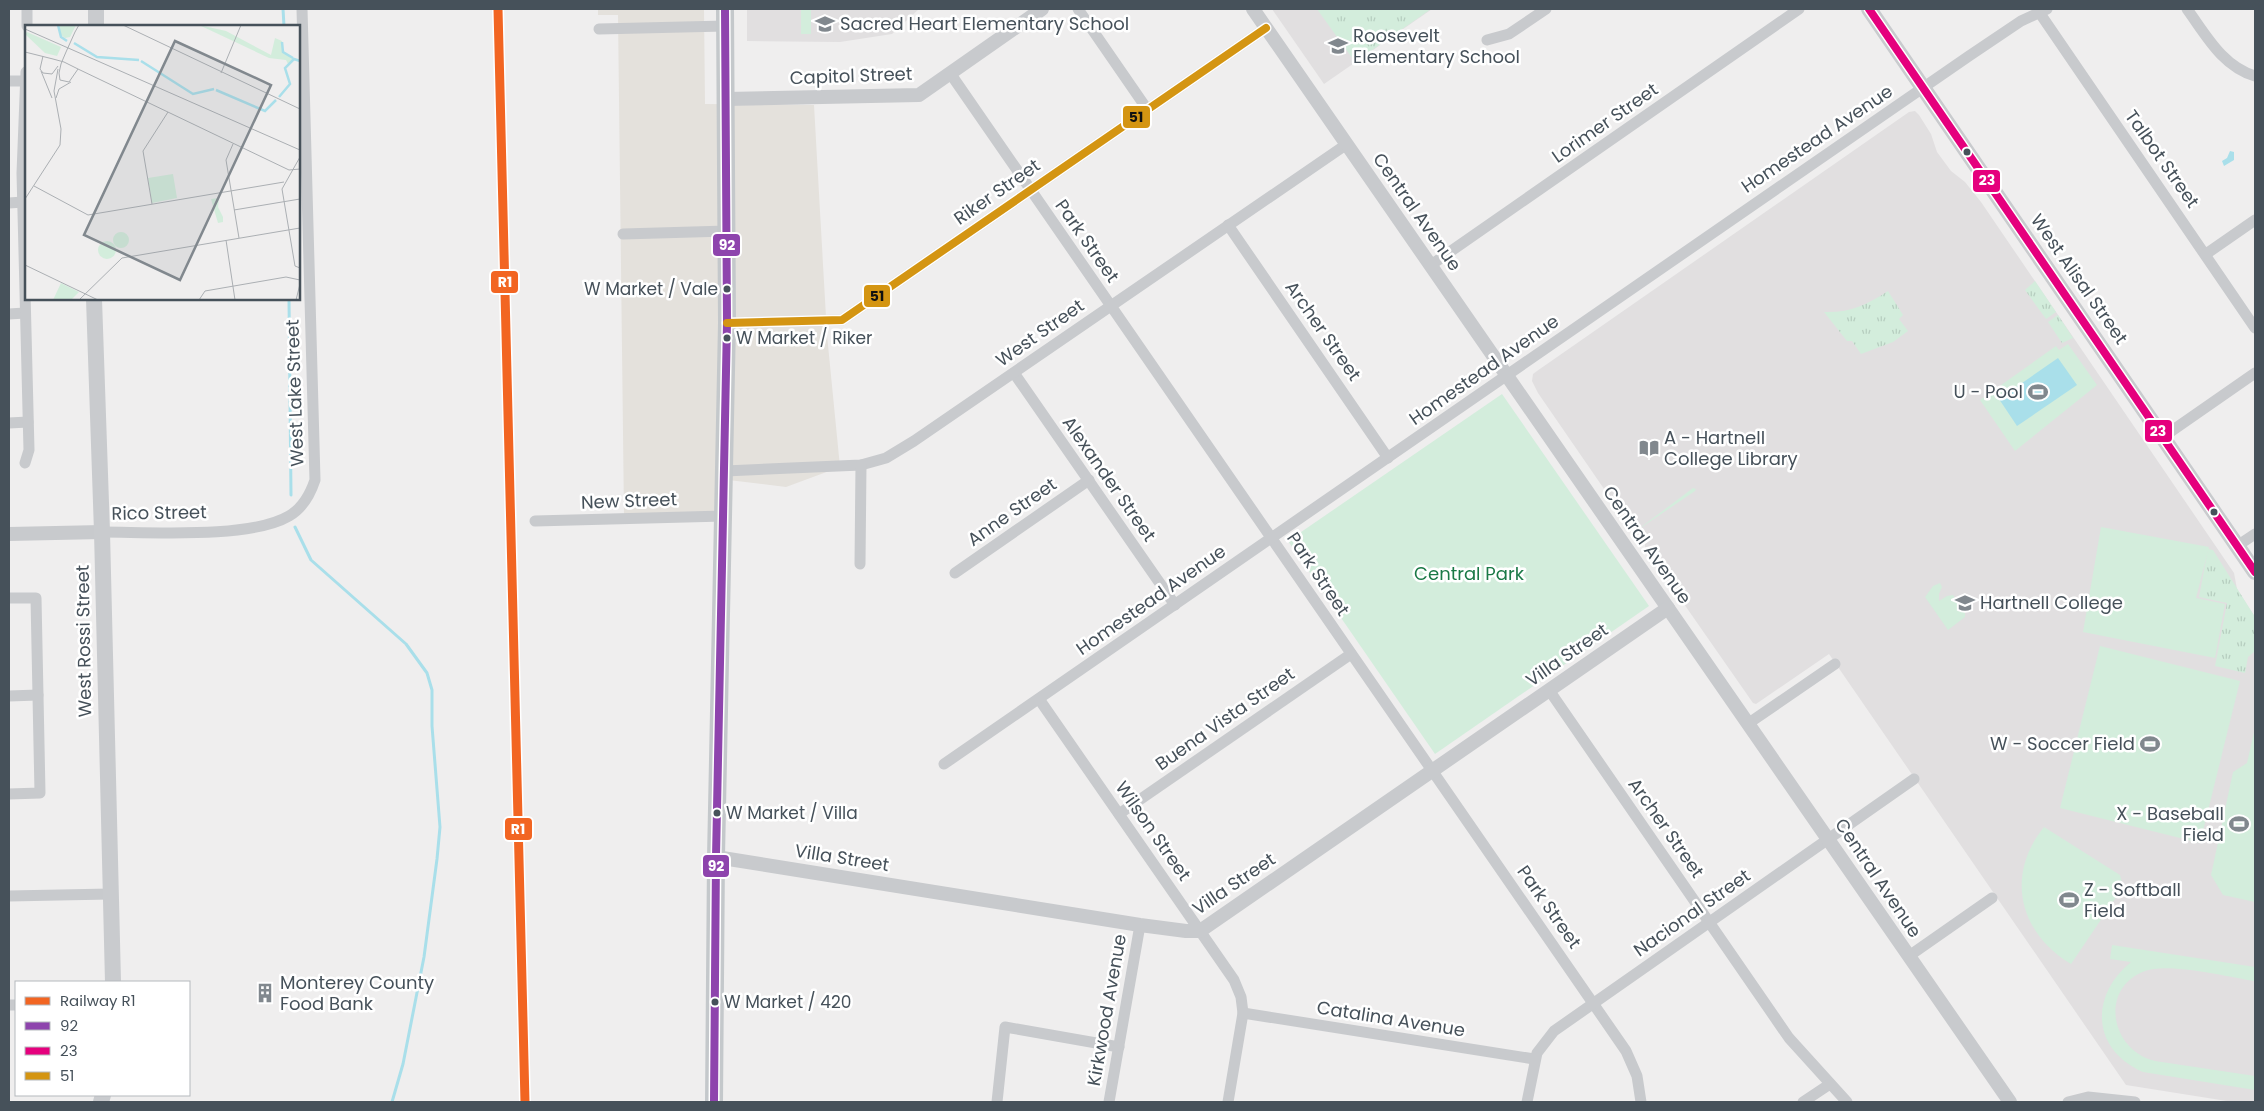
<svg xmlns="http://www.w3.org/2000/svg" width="2264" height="1111" viewBox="0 0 2264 1111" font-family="Poppins,sans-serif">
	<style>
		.commercial { fill: #e4e1dc }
		.education { fill: #e1dfe0 }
		.grass { fill: url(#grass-tufts) }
		.green { fill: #d3eddc }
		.water { fill: #a9dfea }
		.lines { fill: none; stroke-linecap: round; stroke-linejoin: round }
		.stream { stroke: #a9dfea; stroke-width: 3 }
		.minor { stroke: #c8cacd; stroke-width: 11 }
		.tertiary { stroke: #c8cacd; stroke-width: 14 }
		.secondary { stroke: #c9cbce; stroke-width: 16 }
		.primary { stroke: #c4c8cb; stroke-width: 18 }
		.bus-1-casing { stroke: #fff; stroke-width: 11 }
		.bus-2-casing { stroke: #fff; stroke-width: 11 }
		.bus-3-casing { stroke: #fff; stroke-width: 11 }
		.bus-1 { stroke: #8e44ad; stroke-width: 8 }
		.bus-2 { stroke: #e5007d; stroke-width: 8 }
		.bus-3 { stroke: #d49512; stroke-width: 8 }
		.rail-1-casing { stroke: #fff; stroke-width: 12 }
		.rail-1 { stroke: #f26522; stroke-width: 9 }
		.bus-dot { fill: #46515a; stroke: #fff; stroke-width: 2 }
		.labels { text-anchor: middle; stroke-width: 5; stroke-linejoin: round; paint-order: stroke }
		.bus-label { font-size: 17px; fill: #46515a; stroke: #fff; text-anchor: start }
		.poi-label { font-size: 18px; fill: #46515a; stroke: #fff; text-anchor: start }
		.street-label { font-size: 18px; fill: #46515a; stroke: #fff }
		.park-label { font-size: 18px; fill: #1a7946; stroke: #fff }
		.inset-river { fill: none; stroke: #a9dfea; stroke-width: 2.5 }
		.inset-road { fill: none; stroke: #abafb3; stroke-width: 1 }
		.view { fill: #81888e; fill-opacity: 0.15; stroke: #81888e; stroke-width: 2.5 }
		.inset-edge { fill: none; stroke: #46515a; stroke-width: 2.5 }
		.line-badge { stroke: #fff; stroke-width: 2 }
		.badge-label { font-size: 14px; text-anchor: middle; font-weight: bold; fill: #fff }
		.pale-badge-label { font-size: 14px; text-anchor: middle; font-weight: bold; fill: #111 }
	</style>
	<defs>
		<pattern id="grass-tufts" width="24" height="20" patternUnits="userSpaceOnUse" patternTransform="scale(1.25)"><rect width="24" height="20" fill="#d3eddc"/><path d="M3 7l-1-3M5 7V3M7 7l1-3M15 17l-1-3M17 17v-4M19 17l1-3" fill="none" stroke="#b6cdbf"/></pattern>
	</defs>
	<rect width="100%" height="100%" fill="#efeeee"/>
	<path class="commercial" d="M 598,9 L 704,9 L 705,104 L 814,105 L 827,335 L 840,467 L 786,487 L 720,479 L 717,511 L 624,516 L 618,15 L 598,15 Z"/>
	<g class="education">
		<path d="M 747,9 L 919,9 L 892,34 L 840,42 L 747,41 Z"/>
		<path d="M 1272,9 L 1432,9 L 1324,84 Z"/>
		<path d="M 1915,111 L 1919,115 L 1931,134 L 1937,152 L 1951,171 L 1965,182 L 1981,202 L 2234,573 L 2237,589 L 2255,617 L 2255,1102 L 2233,1102 L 2126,1085 L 1829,654 L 1756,704 L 1753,703 L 1645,548 L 1645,543 L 1628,517 L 1622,515 L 1538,393 L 1532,381 L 1533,374 L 1537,371 L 1909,112 Z"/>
	</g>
	<g class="grass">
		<path d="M 1317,9 L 1431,9 L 1355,62 Z"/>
		<path d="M 2035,281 L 2056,312 L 2046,319 L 2025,290 Z"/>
		<path d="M 1888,291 L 1903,315 L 1899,319 L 1908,331 L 1893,342 L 1861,354 L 1852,341 L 1847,341 L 1824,312 C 1849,313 1867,305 1888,291 Z"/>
		<path d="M 2058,315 L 2073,338 L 2062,343 L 2048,322 Z"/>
		<path d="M 1693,488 L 1696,489 L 1695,491 L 1636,531 Z"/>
		<path d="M 2208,549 L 2213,550 L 2255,617 L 2255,651 L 2248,657 L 2245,673 L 2215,666 L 2227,603 L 2199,597 Z"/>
	</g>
	<g class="green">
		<rect x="801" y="9" width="10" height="25"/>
		<path d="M 2068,344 L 2097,385 L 2015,451 L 1980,400 L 2056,346 L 2059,350 Z"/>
		<path d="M 1502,394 L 1649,606 L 1435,754 L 1288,541 Z"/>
		<path d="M 2101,527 L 2209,547 L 2196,598 L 2225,604 L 2215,658 L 2083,632 Z"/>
		<path d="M 1940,583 L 1942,587 L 1939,594 L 1939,601 L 1947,596 L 1953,595 L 1965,613 L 1965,617 L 1948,630 L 1925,597 L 1933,586 Z"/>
		<path d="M 2100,646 L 2240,681 L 2200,843 L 2060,808 Z"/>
		<path d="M 2255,728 L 2255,902 L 2223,895 L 2211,875 L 2233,772 L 2247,763 Z"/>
		<path d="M 2044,827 L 2120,875 L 2123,887 L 2071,964 C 2019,933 2005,875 2044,827 Z"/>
		<path d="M 2112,945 L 2255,967 L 2255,981 C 2229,977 2168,962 2145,971 C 2099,988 2110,1050 2155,1061 L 2255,1076 L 2255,1090 L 2143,1072 C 2092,1050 2089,996 2131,962 L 2110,959 Z"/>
	</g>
	<g class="water">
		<path d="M 2230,151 L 2234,152 L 2234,160 L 2224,166 L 2222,161 L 2227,158 Z"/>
		<path d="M 2058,358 L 2077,385 L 2017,426 L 1999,399 Z"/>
	</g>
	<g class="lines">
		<g class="stream">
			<path d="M 283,9 L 284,26"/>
			<path d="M 289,299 L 291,495"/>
			<path d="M 295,527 L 311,560 L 406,644 L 427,673 L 432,690 L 432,726 L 440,827 L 437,859 L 424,957 L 403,1064 L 392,1102"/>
		</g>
		<g class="minor">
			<path d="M 27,9 L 27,26"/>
			<path d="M 1078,9 L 1147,109"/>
			<path d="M 2187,9 C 2206,35 2222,66 2255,76"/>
			<path d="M 2039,12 L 2255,328"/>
			<path d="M 599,29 L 725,26"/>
			<path d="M 1487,40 L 1509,34 L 1546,9"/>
			<path d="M 950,73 L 1626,1051 L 1637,1076 L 1641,1102"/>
			<path d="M 9,81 L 26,81"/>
			<path d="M 9,203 L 23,202"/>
			<path d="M 1228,225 L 1388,458"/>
			<path d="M 623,234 L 727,231"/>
			<path d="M 2206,254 L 2255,220"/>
			<path d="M 1431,265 L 1799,9"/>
			<path d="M 9,314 L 25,313"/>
			<path d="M 727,323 L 842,320 L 1266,28"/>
			<path d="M 1014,373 L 1175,605"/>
			<path d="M 9,423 L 28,422"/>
			<path d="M 2163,437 L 2255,373"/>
			<path d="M 25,463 L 29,450 L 22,173 L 26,72"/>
			<path d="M 725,471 L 861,465 L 886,458 L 914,441 L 1347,144"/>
			<path d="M 535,521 L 724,516"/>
			<path d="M 102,532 C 150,532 250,539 289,516 C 303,508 310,495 315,480 L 302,9"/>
			<path d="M 2237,546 L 2255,534"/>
			<path d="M 860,564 L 861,465"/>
			<path d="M 955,573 L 1089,480"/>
			<path d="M 9,598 L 36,598 L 40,793 L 9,794"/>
			<path d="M 1549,690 L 1789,1038 L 1847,1102"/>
			<path d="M 9,696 L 38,695"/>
			<path d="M 1039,699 L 1234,980 L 1241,997 L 1243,1013 L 1228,1102"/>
			<path d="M 1749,723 L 1835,664"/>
			<path d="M 944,764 L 1969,56 L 2021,21 L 2047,9"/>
			<path d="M 1119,814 L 1351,654"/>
			<path d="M 9,896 L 110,894"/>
			<path d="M 1909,956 L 1992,898"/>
			<path d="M 9,1005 L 16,1005"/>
			<path d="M 1243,1013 L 1534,1059"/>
			<path d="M 997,1102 L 1005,1027 L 1119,1047"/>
			<path d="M 1109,1102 L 1140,925"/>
			<path d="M 1527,1102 L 1537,1053 L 1554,1031 L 1914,779"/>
			<path d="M 1803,1102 L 1830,1084"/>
			<path d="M 2068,1102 L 2088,1097 L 2135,1102"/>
		</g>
		<g class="tertiary">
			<path d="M 1253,9 L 2010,1102"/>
			<path d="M 726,99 L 919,95 L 1042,9"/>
			<path d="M 9,534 L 102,532"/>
			<path d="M 716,857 L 1140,925 L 1186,931 L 1200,931 L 1668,608"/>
		</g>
		<g class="secondary">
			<path d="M 1869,9 L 2255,572"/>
			<path d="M 96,26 L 96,9"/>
			<path d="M 94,299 L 102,532 L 113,982"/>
			<path d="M 101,1102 L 103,1095"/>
		</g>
		<path class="primary" d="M 714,1102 L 716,857 L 727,323 L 725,9"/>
		<defs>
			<path id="bus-1" d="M 714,1102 L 716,857 L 727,323 L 725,9"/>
			<path id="bus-2" d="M 1869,9 L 2255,572"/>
			<path id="bus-3" d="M 727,323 L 842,320 L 1266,28"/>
		</defs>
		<use href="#bus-1" class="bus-1-casing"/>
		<use href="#bus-2" class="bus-2-casing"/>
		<use href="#bus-3" class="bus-3-casing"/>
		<use href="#bus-1" class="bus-1"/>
		<use href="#bus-2" class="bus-2"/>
		<use href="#bus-3" class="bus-3"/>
		<defs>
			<path id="rail-1" d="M 498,9 L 525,1102"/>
		</defs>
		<use href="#rail-1" class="rail-1-casing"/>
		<use href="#rail-1" class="rail-1"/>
	</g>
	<defs>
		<symbol id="school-bare" viewBox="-9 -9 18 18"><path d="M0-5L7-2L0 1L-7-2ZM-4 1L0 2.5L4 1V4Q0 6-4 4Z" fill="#81888e" stroke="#fff" stroke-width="2.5" paint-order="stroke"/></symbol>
		<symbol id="stadium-bare" viewBox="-9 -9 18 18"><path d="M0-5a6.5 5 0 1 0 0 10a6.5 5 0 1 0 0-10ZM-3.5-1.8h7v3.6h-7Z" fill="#81888e" stroke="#fff" stroke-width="2.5" paint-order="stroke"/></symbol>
		<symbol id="library-bare" viewBox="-9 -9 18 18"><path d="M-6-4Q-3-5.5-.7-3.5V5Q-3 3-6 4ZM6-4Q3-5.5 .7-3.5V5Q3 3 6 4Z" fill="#81888e" stroke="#fff" stroke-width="2.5" paint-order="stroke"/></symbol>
		<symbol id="university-bare" viewBox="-9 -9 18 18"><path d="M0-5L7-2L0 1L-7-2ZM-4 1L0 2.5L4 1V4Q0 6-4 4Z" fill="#81888e" stroke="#fff" stroke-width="2.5" paint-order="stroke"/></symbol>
		<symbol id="building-bare" viewBox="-9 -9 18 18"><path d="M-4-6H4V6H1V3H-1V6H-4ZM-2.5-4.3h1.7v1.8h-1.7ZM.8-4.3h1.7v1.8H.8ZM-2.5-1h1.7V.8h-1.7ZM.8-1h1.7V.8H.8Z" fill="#81888e" stroke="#fff" stroke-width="2.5" paint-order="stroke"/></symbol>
	</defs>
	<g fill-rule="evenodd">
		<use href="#school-bare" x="811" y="10" width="28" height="28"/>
		<use href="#school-bare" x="1324" y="32" width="28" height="28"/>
		<use href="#stadium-bare" x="2024" y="378" width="28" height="28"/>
		<use href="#library-bare" x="1635" y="434" width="28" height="28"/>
		<use href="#university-bare" x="1951" y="589" width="28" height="28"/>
		<use href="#stadium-bare" x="2136" y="730" width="28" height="28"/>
		<use href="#stadium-bare" x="2225" y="810" width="28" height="28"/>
		<use href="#stadium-bare" x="2055" y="886" width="28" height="28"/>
		<use href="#building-bare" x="251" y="979" width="28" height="28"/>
	</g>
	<g class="bus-dot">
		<circle cx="1967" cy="152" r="4.5"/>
		<circle cx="727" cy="289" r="4.5"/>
		<circle cx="727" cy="338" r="4.5"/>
		<circle cx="2214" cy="512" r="4.5"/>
		<circle cx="717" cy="813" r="4.5"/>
		<circle cx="715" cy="1002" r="4.5"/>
	</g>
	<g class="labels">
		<g class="bus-label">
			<text x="718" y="295" text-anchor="end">W Market / Vale</text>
			<text x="736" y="344">W Market / Riker</text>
			<text x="726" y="819">W Market / Villa</text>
			<text x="724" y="1008">W Market / 420</text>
		</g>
		<g class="poi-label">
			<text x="840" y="30">Sacred Heart Elementary School</text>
			<text x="1353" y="42">Roosevelt<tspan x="1353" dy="21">Elementary School</tspan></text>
			<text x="2023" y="398" text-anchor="end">U - Pool</text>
			<text x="1664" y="444">A - Hartnell<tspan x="1664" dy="21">College Library</tspan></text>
			<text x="1980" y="609">Hartnell College</text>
			<text x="2135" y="750" text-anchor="end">W - Soccer Field</text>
			<text x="2224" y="820" text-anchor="end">X - Baseball<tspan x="2224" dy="21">Field</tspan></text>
			<text x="2084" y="896">Z - Softball<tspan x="2084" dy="21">Field</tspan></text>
			<text x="280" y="989">Monterey County<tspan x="280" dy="21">Food Bank</tspan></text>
		</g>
		<g class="street-label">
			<text transform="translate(851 76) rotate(-2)" y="6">Capitol Street</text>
			<text transform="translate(1605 123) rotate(-35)" y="6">Lorimer Street</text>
			<text transform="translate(1817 139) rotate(-34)" y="6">Homestead Avenue</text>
			<text transform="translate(2162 159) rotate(55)" y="6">Talbot Street</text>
			<text transform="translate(997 192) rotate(-35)" y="6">Riker Street</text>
			<text transform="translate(1417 212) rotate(55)" y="6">Central Avenue</text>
			<text transform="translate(1087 241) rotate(55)" y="6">Park Street</text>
			<text transform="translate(2079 279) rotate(55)" y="6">West Alisal Street</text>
			<text transform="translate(1323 331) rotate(55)" y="6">Archer Street</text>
			<text transform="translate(1040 333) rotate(-35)" y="6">West Street</text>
			<text transform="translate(1484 370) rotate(-35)" y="6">Homestead Avenue</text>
			<text transform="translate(295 393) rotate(-92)" y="6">West Lake Street</text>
			<text transform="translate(1109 479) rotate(55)" y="6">Alexander Street</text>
			<text transform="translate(629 501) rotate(-2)" y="6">New Street</text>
			<text transform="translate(1012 512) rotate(-35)" y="6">Anne Street</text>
			<text transform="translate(159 513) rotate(-1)" y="6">Rico Street</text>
			<text transform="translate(1647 545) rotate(55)" y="6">Central Avenue</text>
			<text transform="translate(1318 574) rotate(56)" y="6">Park Street</text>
			<text transform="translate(1151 600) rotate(-35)" y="6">Homestead Avenue</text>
			<text transform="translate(84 641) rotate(-91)" y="6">West Rossi Street</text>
			<text transform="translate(1567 655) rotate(-35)" y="6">Villa Street</text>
			<text transform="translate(1225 719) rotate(-35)" y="6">Buena Vista Street</text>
			<text transform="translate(1666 828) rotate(55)" y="6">Archer Street</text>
			<text transform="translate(1153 831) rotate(55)" y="6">Wilson Street</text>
			<text transform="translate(842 858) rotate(9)" y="6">Villa Street</text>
			<text transform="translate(1878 878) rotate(56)" y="6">Central Avenue</text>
			<text transform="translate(1234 884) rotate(-34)" y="6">Villa Street</text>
			<text transform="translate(1549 907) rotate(55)" y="6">Park Street</text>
			<text transform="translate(1692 913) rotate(-35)" y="6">Nacional Street</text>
			<text transform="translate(1107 1010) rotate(-80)" y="6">Kirkwood Avenue</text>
			<text transform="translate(1391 1019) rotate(9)" y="6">Catalina Avenue</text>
		</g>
		<g class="park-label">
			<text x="1469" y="580">Central Park</text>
		</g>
	</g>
	<g transform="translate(25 25)">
		<rect width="275" height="275" fill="#efeeee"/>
		<path d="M 33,0 L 51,0 L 45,12 L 40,13 L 35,9 ZM 2,7 L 36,22 L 32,31 L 20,28 L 0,9 ZM 194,173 L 193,182 L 198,192 L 198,197 L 193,198 L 186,174 Z" fill="#d3eddc"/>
		<path d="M 174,0 L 201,6 L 246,30 L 250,13 L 257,16 L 258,26 L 268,34 L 263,39 L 261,35 L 244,33 ZM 148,149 L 152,173 L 127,178 L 123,153 ZM88 215a8 8 0 1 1 16 0a8 8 0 1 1-16 0ZM73 225a9 9 0 1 1 18 0a9 9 0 1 1-18 0ZM 36,258 L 54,267 L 46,275 L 28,275 Z" fill="#d3eddc"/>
		<path class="inset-river" d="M 33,0 L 36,12 L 42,16M 257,17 L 258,27 L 268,33M 49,18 L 72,32 L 114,35M 116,36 L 168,69 L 189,64M 191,65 L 240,86 L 251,75M 254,72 L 265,59 L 260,43 L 269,34 L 275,36"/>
		<path class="inset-road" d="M 98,0 L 275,84M 0,4 L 275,125M 0,27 L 28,34 L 39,37 L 53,44 L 44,57 L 35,55 L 34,48 L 36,39 L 38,34 L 41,27 L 50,7 L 54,0M 18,31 L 15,44 L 18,48 L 27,49 L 33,41M 53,44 L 264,145 L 275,144M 16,46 L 27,73M 196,48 L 216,0M 31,73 L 34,64 L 46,57M 208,119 L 201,135 L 214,213M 275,132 L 257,164 L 270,241 L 275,243M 9,161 L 63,190 L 259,157M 0,174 L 35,120 L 36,104 L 29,66 L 33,44M 127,179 L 118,126 L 143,87M 209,185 L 275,174M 201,215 L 210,275M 0,240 L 73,275M 54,275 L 97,233 L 275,203M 174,275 L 180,266 L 261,252 L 275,255M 271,275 L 275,259"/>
		<path class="view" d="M 150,16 L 246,60 L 155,255 L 59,210 Z"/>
		<rect width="275" height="275" class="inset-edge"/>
	</g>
	<g class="line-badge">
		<rect x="1122" y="105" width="29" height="24" rx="5" fill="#d49512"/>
		<rect x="1972" y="169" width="29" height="24" rx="5" fill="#e5007d"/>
		<rect x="712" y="233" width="29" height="24" rx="5" fill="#8e44ad"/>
		<rect x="490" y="270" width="29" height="24" rx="5" fill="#f26522"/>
		<rect x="863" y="284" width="28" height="24" rx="5" fill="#d49512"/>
		<rect x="2144" y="419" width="29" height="24" rx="5" fill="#e5007d"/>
		<rect x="504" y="817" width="29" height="24" rx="5" fill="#f26522"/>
		<rect x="702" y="854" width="28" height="24" rx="5" fill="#8e44ad"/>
	</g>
	<g class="badge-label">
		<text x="1987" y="185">23</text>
		<text x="727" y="250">92</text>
		<text x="505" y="287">R1</text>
		<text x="2158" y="436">23</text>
		<text x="518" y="834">R1</text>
		<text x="716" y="871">92</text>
	</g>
	<g class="pale-badge-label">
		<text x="1136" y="122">51</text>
		<text x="877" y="301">51</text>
	</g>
	<rect width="2264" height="1111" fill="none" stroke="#46515a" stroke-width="20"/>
	<rect x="15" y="981" width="175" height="115" fill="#ffffff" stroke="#b5b9bd"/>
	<rect x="25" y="997" width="25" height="8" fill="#f26522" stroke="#b5b9bd"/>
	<text x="60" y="1006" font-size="15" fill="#46515a">Railway R1</text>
	<rect x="25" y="1022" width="25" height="8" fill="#8e44ad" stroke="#b5b9bd"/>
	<text x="60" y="1031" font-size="15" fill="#46515a">92</text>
	<rect x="25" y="1047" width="25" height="8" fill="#e5007d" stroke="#b5b9bd"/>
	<text x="60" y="1056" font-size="15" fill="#46515a">23</text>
	<rect x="25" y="1072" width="25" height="8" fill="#d49512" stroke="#b5b9bd"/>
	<text x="60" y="1081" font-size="15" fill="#46515a">51</text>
</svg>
